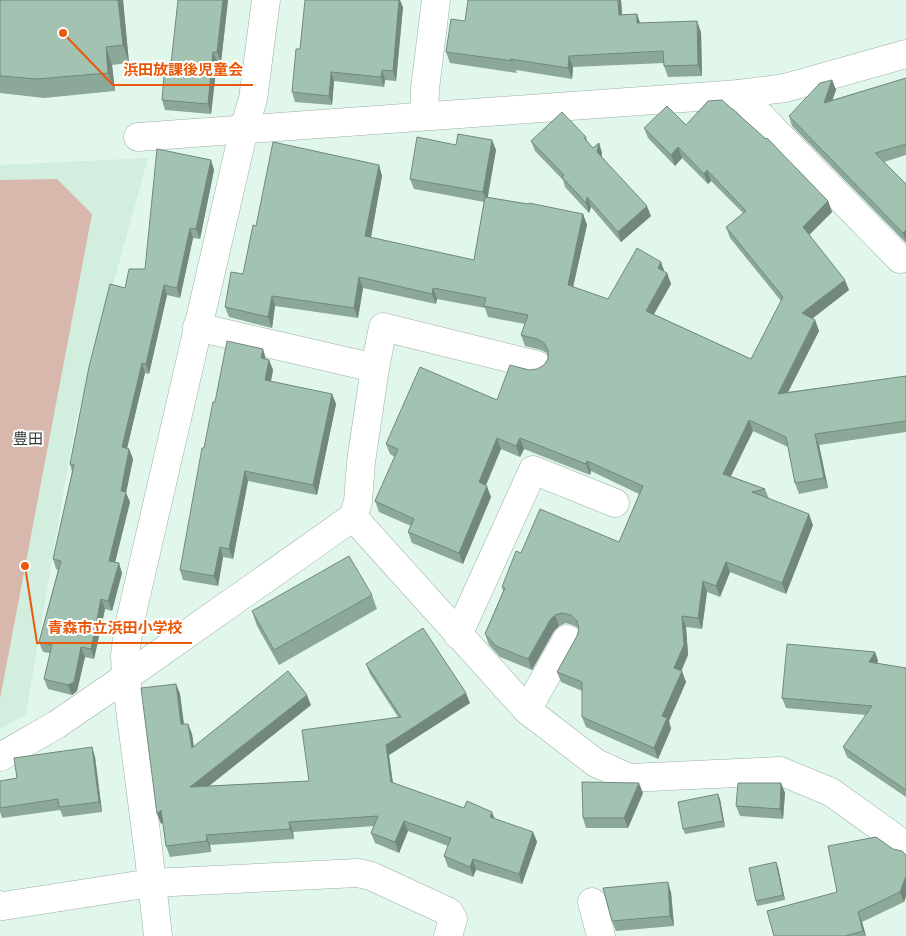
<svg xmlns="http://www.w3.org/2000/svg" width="906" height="936" viewBox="0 0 906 936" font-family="Lato,'Noto Sans JP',sans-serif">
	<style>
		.built { fill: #d1eede }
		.green { fill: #d8b8ad }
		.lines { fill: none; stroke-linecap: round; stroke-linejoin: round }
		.minor-casing { stroke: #9bafa4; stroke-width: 29 }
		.minor { stroke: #fff; stroke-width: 28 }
		.wall { fill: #8ca899 }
		.shaded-wall { fill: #72887d }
		.building { fill: #a3c3b2; stroke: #72887d }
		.labels { text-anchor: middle; stroke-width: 4; stroke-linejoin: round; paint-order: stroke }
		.neighbourhood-label { font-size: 15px; fill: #313935; stroke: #fff }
		.leader { fill: none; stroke: #e8590c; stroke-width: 2 }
		.callout-dot { fill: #e8590c; stroke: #fff; stroke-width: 2 }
		.callout-label { font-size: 15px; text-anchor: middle; font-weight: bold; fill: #e8590c; stroke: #fff; stroke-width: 4; stroke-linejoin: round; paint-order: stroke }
	</style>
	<rect width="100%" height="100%" fill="#e2f7eb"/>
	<path class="built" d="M 148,158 L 76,419 L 26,714 L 0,729 L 0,165 Z"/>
	<path class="green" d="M 57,179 L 92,214 L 0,699 L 0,180 Z"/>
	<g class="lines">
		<defs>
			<g id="minor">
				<path d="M 739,94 L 900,259"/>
				<path d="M 424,116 L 425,89 L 436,0"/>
				<path d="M 138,137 L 739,94 L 785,88 L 906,54"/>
				<path d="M 375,368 L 383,327 L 537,365"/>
				<path d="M 353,517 L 527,710 L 567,639"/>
				<path d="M 458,635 L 533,470 L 615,503"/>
				<path d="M 527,710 L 596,763 L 629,778 L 780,771 L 831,792 L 906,846"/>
				<path d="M 0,757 L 56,725 L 126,677 L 353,517 L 358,502 L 361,462 L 375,368 L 197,327"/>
				<path d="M 592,902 L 601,936"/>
				<path d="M 0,905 L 3,906 L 151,883 L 358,873 L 371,876 L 449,912 L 453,919 L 448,936"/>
				<path d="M 158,936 L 148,848 L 126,677 L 125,655 L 129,626 L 244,129 L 253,99 L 266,0"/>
			</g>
		</defs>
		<use href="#minor" class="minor-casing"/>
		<use href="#minor" class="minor"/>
	</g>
	<g class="wall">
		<path d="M 0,0 L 123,0 L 129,63 L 112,65 L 115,91 L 44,98 L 0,93 Z"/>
		<path d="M 228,0 L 221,62 L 217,62 L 211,114 L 165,110 L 162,100 L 171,64 Z"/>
		<path d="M 468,0 L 621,0 L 622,15 L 637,14 L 640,23 L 701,32 L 702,76 L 668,77 L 664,66 L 664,63 L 573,67 L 572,79 L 516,70 L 517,73 L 450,63 L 446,52 L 465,21 Z"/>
		<path d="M 403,7 L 396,81 L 385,80 L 384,87 L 334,81 L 332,105 L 295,102 L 292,92 L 300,49 Z"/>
		<path d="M 906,78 L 906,155 L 884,162 L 906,184 L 906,243 L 792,126 L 789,116 L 832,80 L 836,90 L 832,100 Z"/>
		<path d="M 686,125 L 828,201 L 832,212 L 809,235 L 849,290 L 812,319 L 815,320 L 819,331 L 788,392 L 906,376 L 906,432 L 819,445 L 828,488 L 799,494 L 795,483 L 788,447 L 753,431 L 731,476 L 765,489 L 769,499 L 813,525 L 786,594 L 730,572 L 720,597 L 707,592 L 702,629 L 686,627 L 688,655 L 681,671 L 686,682 L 669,721 L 671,729 L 658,759 L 586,727 L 582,717 L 582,691 L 561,682 L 557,672 L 577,636 L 579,629 L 575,626 L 566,623 L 559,626 L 554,631 L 532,670 L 500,657 L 489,645 L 485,634 L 503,591 L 502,587 L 521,553 L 619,542 L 639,494 L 591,471 L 590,475 L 524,449 L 520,457 L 501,449 L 486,486 L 491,497 L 463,564 L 412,543 L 408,532 L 411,526 L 379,512 L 375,501 L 395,457 L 390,454 L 386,444 L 497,400 L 529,370 L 537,369 L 544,365 L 548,359 L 547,353 L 541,350 L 525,346 L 521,335 L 525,324 L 488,317 L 485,308 L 437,299 L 436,304 L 363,288 L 358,318 L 275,306 L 272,328 L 229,317 L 225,307 L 243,274 L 256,226 L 379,165 L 382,176 L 371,238 L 474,260 L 484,202 L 414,189 L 410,179 L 456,145 L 492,140 L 496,150 L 487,197 L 583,214 L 587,225 L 573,287 L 608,299 L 665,272 L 667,273 L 671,284 L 654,314 L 751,359 L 781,301 L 730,238 L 726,227 L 743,213 L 711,181 L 708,184 L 682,158 L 675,166 L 648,138 L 644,128 Z"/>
		<path d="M 586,137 L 588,143 L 593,148 L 599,143 L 602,153 L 602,157 L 651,216 L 621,242 L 591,207 L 589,213 L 565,187 L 563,180 L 535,151 L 531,141 Z"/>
		<path d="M 211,160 L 214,170 L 200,239 L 193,238 L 180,298 L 167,295 L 149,374 L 145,373 L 127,448 L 129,449 L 133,459 L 126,493 L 130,502 L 115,562 L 122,573 L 112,611 L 105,609 L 94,659 L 85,657 L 77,691 L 72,695 L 48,689 L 44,679 L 50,653 L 43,652 L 39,642 L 58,570 L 56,569 L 53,559 L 72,472 L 70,464 L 125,288 L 145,269 Z"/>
		<path d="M 266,359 L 269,360 L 273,370 L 271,382 L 332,394 L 336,404 L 317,495 L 248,481 L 233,559 L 223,557 L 218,586 L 183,580 L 180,570 L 204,448 L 215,402 Z"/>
		<path d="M 372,595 L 377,609 L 279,665 L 257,626 L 252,611 Z"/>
		<path d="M 875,652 L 878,661 L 877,663 L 906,668 L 906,797 L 847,757 L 843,747 L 866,715 L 786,708 L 782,698 Z"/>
		<path d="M 366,664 L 470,703 L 389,755 L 393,783 L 464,808 L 533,832 L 537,842 L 522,884 L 476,870 L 473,877 L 448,867 L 444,856 L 448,846 L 408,831 L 399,853 L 375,843 L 371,833 L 374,826 L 293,832 L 294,839 L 210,845 L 211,852 L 170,857 L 166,846 L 163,822 L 161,824 L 176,684 L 180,694 L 184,724 L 188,724 L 192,734 L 194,746 L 311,705 L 208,786 L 309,781 L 398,717 L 370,674 Z"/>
		<path d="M 92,747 L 95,757 L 102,812 L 63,817 L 60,810 L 2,818 L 0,812 L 0,781 L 17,778 Z"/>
		<path d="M 781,783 L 785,793 L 783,819 L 740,816 L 736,806 Z"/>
		<path d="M 643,793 L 628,828 L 586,828 L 583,818 Z"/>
		<path d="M 720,799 L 725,827 L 685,834 L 683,829 Z"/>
		<path d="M 893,849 L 906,855 L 906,896 L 904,902 L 862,922 L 866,936 L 774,936 L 837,892 Z"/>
		<path d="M 778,867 L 785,900 L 757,906 L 756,901 Z"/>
		<path d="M 671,892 L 674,926 L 616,931 L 612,921 Z"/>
	</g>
	<g class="shaded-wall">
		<path d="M 118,0 L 123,0 L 129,63 L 123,45 Z"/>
		<path d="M 223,0 L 228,0 L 221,62 L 217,52 Z"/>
		<path d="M 397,0 L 400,0 L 403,7 L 396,81 L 393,71 Z"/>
		<path d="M 618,0 L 621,0 L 623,26 L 619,15 Z"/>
		<path d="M 637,14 L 641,26 L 637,23 Z"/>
		<path d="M 697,21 L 701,32 L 702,76 L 698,65 Z"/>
		<path d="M 106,47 L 112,65 L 115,91 L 108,73 Z"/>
		<path d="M 213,52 L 217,62 L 211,114 L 208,104 Z"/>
		<path d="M 569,56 L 573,67 L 572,79 L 568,68 Z"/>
		<path d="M 382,70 L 385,80 L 384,87 L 381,77 Z"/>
		<path d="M 331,72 L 334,81 L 332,105 L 329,96 Z"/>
		<path d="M 832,80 L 836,90 L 828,113 L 824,103 Z"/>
		<path d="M 492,140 L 496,150 L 487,202 L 483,192 Z"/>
		<path d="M 599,143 L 602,153 L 600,162 L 597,152 Z"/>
		<path d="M 678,147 L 682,158 L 675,166 L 671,155 Z"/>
		<path d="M 211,160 L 214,170 L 200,239 L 196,229 Z"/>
		<path d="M 379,165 L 382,176 L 369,247 L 365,236 Z"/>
		<path d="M 707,170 L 711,181 L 708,184 L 704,174 Z"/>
		<path d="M 587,197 L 591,207 L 589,213 L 586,203 Z"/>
		<path d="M 828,201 L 832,212 L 807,237 L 803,227 Z"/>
		<path d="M 647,206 L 651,216 L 621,242 L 618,232 Z"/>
		<path d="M 583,214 L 587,225 L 571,296 L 568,285 Z"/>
		<path d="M 190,228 L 193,238 L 180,298 L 177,288 Z"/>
		<path d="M 906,230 L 906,242 L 903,233 Z"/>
		<path d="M 661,262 L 665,273 L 658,268 Z"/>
		<path d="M 667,273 L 671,284 L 650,321 L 646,311 Z"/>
		<path d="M 359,277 L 363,288 L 358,318 L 354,308 Z"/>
		<path d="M 845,280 L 849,290 L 805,324 L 802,313 Z"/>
		<path d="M 164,285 L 167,295 L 149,374 L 146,364 Z"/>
		<path d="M 433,288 L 437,299 L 436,304 L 432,294 Z"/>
		<path d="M 272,296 L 275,306 L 272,328 L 268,317 Z"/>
		<path d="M 815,320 L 819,331 L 782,404 L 778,394 Z"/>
		<path d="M 263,349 L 266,359 L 261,358 Z"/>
		<path d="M 269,360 L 273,370 L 269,390 L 265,380 Z"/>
		<path d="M 142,363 L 145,373 L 125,457 L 122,447 Z"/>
		<path d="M 332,394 L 336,404 L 317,495 L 313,485 Z"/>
		<path d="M 749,420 L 753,431 L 727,484 L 723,474 Z"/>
		<path d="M 815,434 L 819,445 L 828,488 L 824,478 Z"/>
		<path d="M 497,438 L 501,449 L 482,493 L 479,482 Z"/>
		<path d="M 520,438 L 524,449 L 520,457 L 516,446 Z"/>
		<path d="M 129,449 L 133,459 L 126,493 L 130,502 L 113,571 L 109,561 L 121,491 Z"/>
		<path d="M 587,461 L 591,471 L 590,475 L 586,464 Z"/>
		<path d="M 245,471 L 248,481 L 233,559 L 229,549 Z"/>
		<path d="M 487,486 L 491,497 L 463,564 L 459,553 Z"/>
		<path d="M 809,514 L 813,525 L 786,594 L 782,583 Z"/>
		<path d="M 220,547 L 223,557 L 218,586 L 214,576 Z"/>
		<path d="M 726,562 L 730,572 L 720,597 L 716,586 Z"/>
		<path d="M 119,563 L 122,573 L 112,611 L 108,601 Z"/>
		<path d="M 703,581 L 707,592 L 702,629 L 698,618 Z"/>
		<path d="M 101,599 L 105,609 L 94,659 L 91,649 Z"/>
		<path d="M 555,615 L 559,626 L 554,631 L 532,670 L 528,659 L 550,620 Z"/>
		<path d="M 682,616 L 686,627 L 688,655 L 678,679 L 674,668 Z"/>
		<path d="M 81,647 L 85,657 L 77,691 L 72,695 L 68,685 Z"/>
		<path d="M 875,652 L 878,661 L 873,672 L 869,662 Z"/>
		<path d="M 682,671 L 686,682 L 669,721 L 671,729 L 658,759 L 654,748 L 662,716 Z"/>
		<path d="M 176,684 L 180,694 L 185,734 L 181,724 Z"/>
		<path d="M 466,693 L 470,703 L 389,755 L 394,792 L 391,782 L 386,745 Z"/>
		<path d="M 307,695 L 311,705 L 194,798 L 190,787 Z"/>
		<path d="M 188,724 L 192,734 L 195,758 L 192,748 Z"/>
		<path d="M 92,747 L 95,757 L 102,812 L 99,802 Z"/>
		<path d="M 639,783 L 643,793 L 628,828 L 624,818 Z"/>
		<path d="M 781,783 L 785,793 L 783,819 L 780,809 Z"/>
		<path d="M 718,794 L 720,799 L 725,827 L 723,821 Z"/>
		<path d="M 161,810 L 165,820 L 161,824 L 157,814 Z"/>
		<path d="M 492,812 L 496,822 L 490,817 Z"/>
		<path d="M 404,821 L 408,831 L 399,853 L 395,842 Z"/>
		<path d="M 289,822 L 293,832 L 294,839 L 290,829 Z"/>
		<path d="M 533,832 L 537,842 L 522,884 L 519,874 Z"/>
		<path d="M 206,835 L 210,845 L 211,852 L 207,841 Z"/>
		<path d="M 473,859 L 476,870 L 473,877 L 470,867 Z"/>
		<path d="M 776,862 L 778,867 L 785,900 L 783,895 Z"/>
		<path d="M 906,876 L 906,896 L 904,902 L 900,892 Z"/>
		<path d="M 668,882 L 671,892 L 674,926 L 670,916 Z"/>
		<path d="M 858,912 L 862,922 L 866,936 L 863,931 Z"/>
	</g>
	<g class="building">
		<path d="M 0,0 L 118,0 L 123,45 L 106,47 L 108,73 L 37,79 L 0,76 Z"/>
		<path d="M 178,0 L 223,0 L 217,52 L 213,52 L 208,104 L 162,100 L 165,64 L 171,64 Z"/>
		<path d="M 305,0 L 399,0 L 393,71 L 382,70 L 381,77 L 331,72 L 329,96 L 292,92 L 296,49 L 300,49 Z"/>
		<path d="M 468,0 L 618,0 L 619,15 L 637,14 L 637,23 L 697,21 L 698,65 L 664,66 L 663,51 L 569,56 L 568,68 L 510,59 L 513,61 L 446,52 L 451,19 L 465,21 Z"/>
		<path d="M 906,78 L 906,144 L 875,153 L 906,184 L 906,230 L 903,233 L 789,116 L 820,83 L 832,80 L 824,103 Z"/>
		<path d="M 722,100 L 766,139 L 767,138 L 828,201 L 803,227 L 845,280 L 802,313 L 815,320 L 778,394 L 906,376 L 906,421 L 815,434 L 824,478 L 795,483 L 786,437 L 749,420 L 723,474 L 765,489 L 752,492 L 809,514 L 782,583 L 726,562 L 716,586 L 703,581 L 698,618 L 682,616 L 684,645 L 674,668 L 682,671 L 662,716 L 667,718 L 654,748 L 582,717 L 582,682 L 557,672 L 577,636 L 579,629 L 577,621 L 571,615 L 562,613 L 555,615 L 550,620 L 528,659 L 496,646 L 485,634 L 505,588 L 502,587 L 516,551 L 521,553 L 540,509 L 619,542 L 643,486 L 587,461 L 586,464 L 520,438 L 516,446 L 497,438 L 479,482 L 487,486 L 459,553 L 408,532 L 414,519 L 375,501 L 398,449 L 386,444 L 420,367 L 497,400 L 510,365 L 529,370 L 537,369 L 544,365 L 548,359 L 548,350 L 544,343 L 537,339 L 521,335 L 528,315 L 484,306 L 486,298 L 433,288 L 432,294 L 359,277 L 354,308 L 272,296 L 268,317 L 225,307 L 231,272 L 243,274 L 253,225 L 256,226 L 273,142 L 379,165 L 365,236 L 474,260 L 485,197 L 528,204 L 529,203 L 583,214 L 568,285 L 608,299 L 637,248 L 661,262 L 658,268 L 667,273 L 646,311 L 751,359 L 783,297 L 726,227 L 746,211 L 707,170 L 704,174 L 678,147 L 671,155 L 644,128 L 667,106 L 686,125 L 708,101 Z"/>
		<path d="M 562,112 L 586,137 L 584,138 L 593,148 L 599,143 L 597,152 L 647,206 L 618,232 L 587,197 L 586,203 L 562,177 L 564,175 L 531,141 Z"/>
		<path d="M 458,134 L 492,140 L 483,192 L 410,179 L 417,137 L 456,145 Z"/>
		<path d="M 157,149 L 211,160 L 196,229 L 190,228 L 177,288 L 164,285 L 146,364 L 142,363 L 122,447 L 129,449 L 121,491 L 126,492 L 109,561 L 119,563 L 108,601 L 101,599 L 91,649 L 81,647 L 74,682 L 68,685 L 44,679 L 52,645 L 39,642 L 61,561 L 53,559 L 74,465 L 70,464 L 89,367 L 110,284 L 125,288 L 129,269 L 145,269 Z"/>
		<path d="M 227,341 L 263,349 L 261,358 L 269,360 L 265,380 L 332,394 L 313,485 L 245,471 L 229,549 L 220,547 L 214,576 L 180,570 L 202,448 L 204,448 L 213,402 L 215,402 Z"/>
		<path d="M 349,556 L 372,595 L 274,650 L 252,611 Z"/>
		<path d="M 423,628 L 466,693 L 386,745 L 391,782 L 464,808 L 467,801 L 492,812 L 490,817 L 533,832 L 519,874 L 473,859 L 470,867 L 444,856 L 451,838 L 404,821 L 395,842 L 371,833 L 378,816 L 289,822 L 290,829 L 206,835 L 207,841 L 166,846 L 161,810 L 157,814 L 141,688 L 176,684 L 181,724 L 188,724 L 192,748 L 288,671 L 307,695 L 190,787 L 309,781 L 302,730 L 401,717 L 366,664 Z"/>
		<path d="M 787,644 L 875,652 L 869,662 L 906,668 L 906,790 L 843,747 L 872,706 L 782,698 Z"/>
		<path d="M 92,747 L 99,802 L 59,807 L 58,799 L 0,808 L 0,781 L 17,778 L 14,758 Z"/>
		<path d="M 582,782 L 639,783 L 624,818 L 583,818 Z"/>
		<path d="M 738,783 L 781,783 L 780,809 L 736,806 Z"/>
		<path d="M 718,794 L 723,821 L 683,829 L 678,802 Z"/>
		<path d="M 876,837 L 893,849 L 902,851 L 906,855 L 906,876 L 900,892 L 858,912 L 863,931 L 845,936 L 774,936 L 767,911 L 837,892 L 828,846 Z"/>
		<path d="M 776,862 L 783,895 L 756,901 L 749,868 Z"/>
		<path d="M 668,882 L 670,916 L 612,921 L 603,888 Z"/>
	</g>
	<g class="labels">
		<g class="neighbourhood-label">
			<text x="28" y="444">豊田</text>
		</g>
	</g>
	<path class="leader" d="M63 33L113 85H253M25 566L37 643H192"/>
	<g class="callout-dot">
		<circle cx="63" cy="33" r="5"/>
		<circle cx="25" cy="566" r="5"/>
	</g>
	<g class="callout-label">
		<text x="183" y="75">浜田放課後児童会</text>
		<text x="115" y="633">青森市立浜田小学校</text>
	</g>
</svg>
